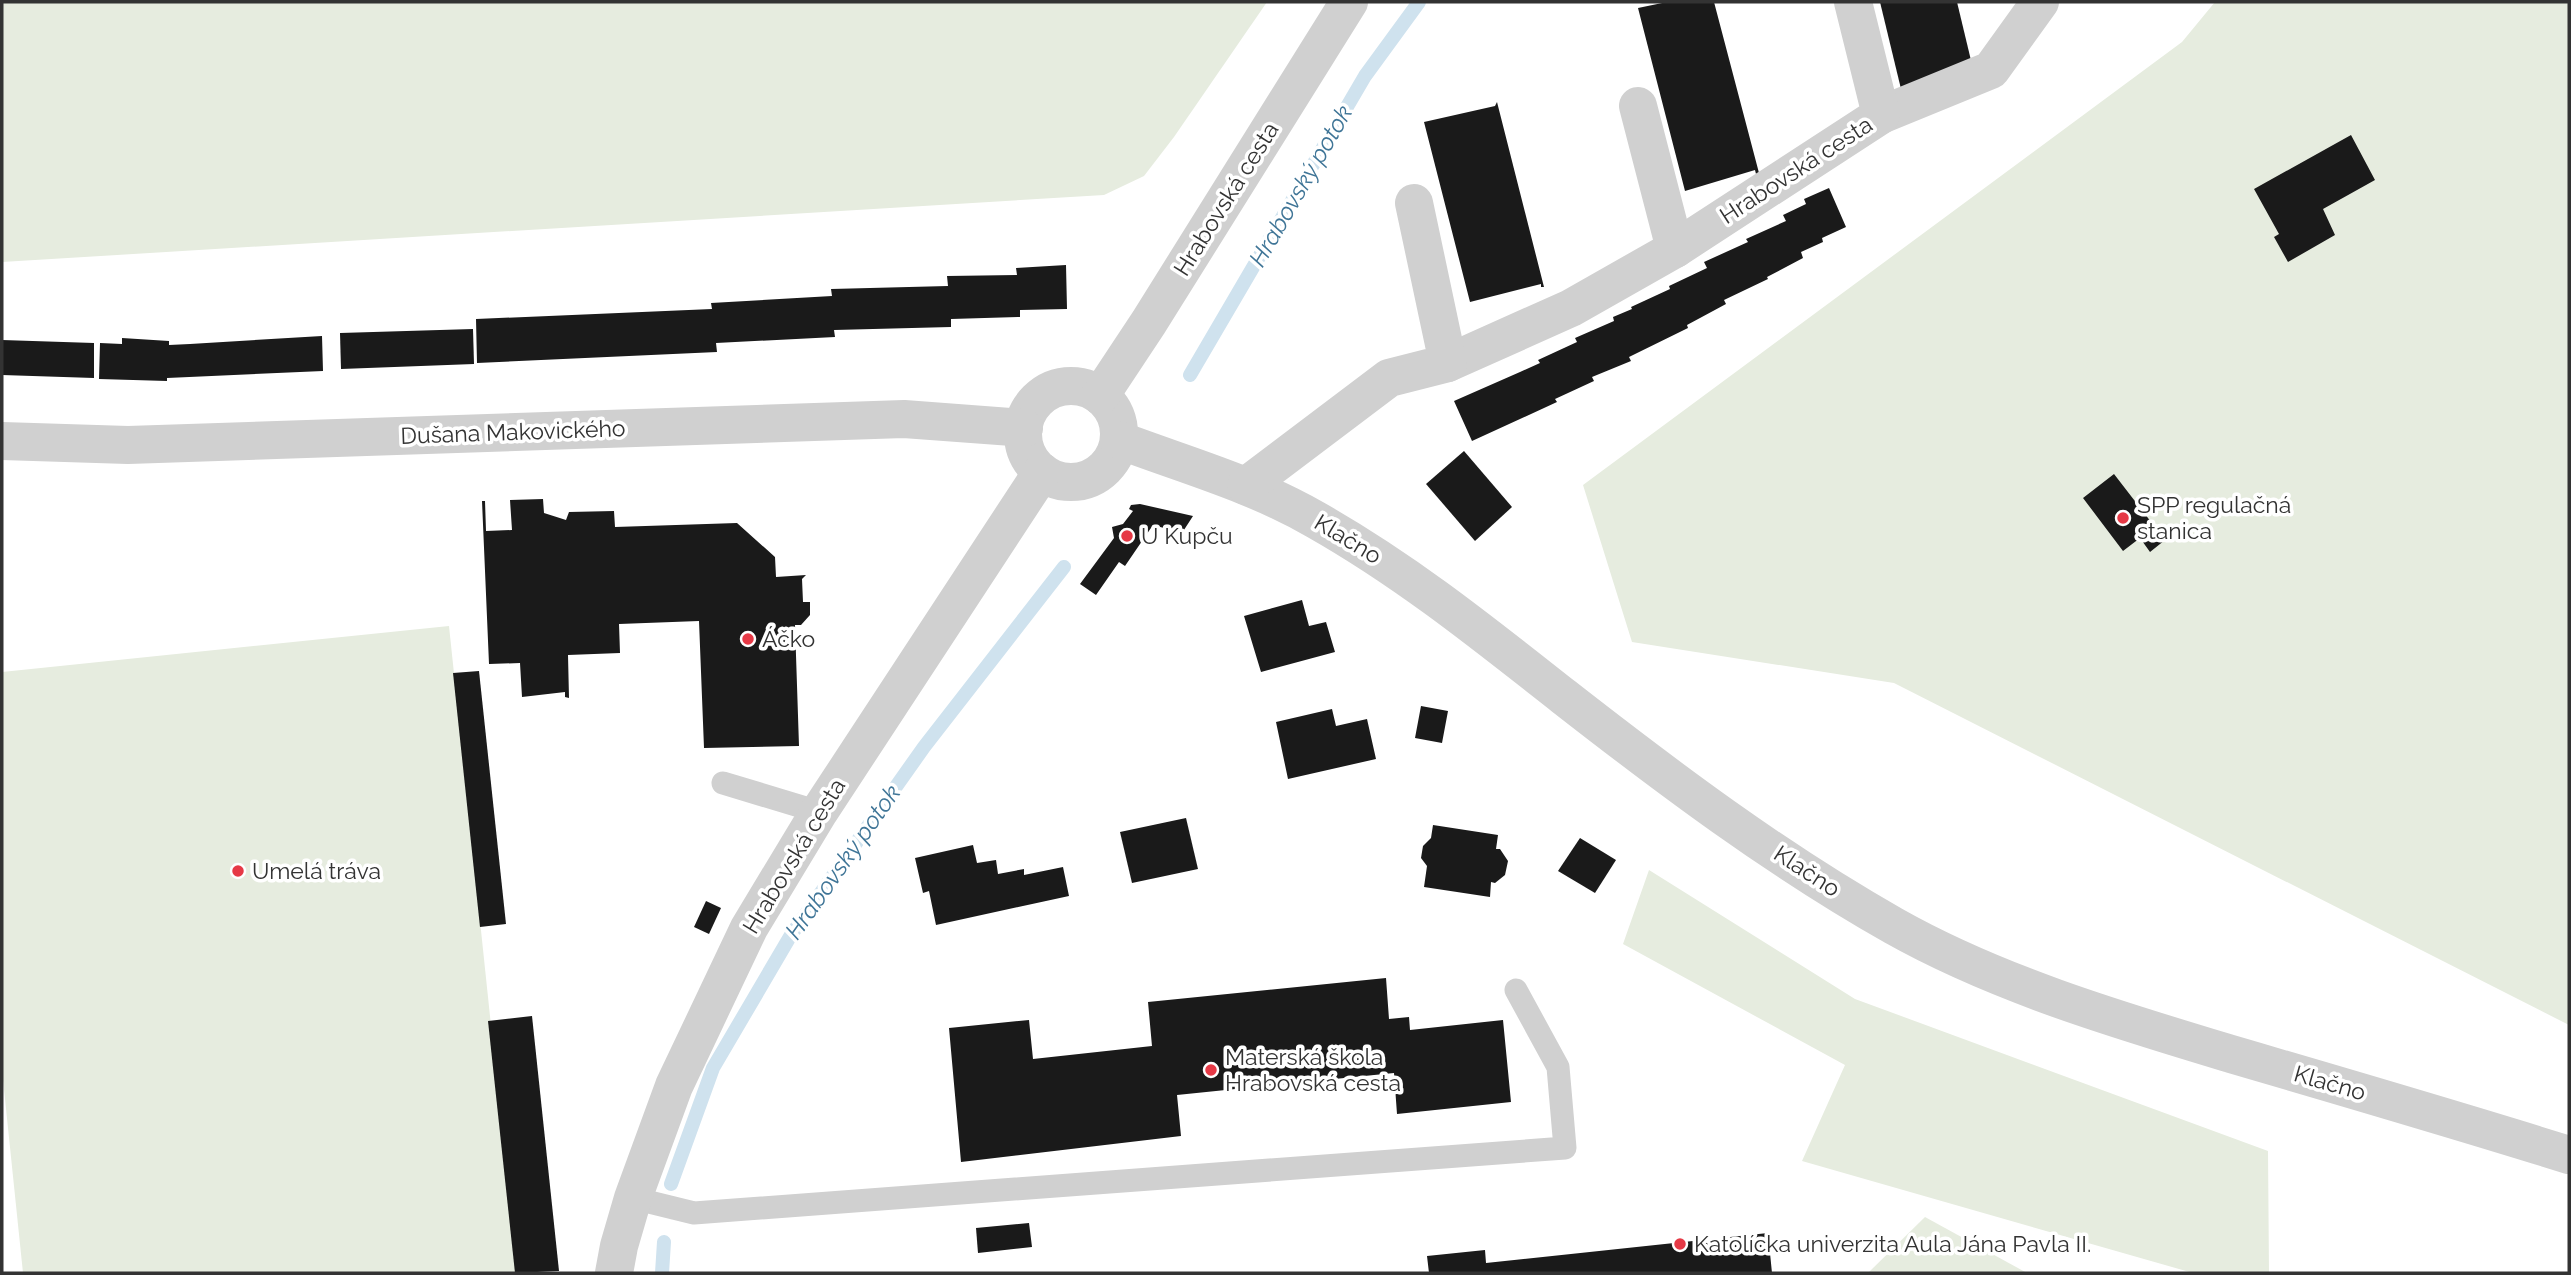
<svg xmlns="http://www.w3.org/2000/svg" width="2571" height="1275" viewBox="0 0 2571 1275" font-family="Raleway,sans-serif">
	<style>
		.green { fill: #e6ecdf }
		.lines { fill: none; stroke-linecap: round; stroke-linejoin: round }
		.stream { stroke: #cfe2ee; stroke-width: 14 }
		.building { fill: #1a1a1a }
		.service { stroke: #d0d0d0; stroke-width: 23 }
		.minor { stroke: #d0d0d0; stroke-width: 38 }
		.poi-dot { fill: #e63946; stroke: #fff; stroke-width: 2.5 }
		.labels { text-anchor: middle; stroke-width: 7; stroke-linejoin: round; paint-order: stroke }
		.street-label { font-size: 23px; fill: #333; stroke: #fff }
		.poi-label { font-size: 23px; fill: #333; stroke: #fff; text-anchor: start }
		.water-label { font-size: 24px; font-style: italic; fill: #3f7597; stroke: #fff }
	</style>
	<rect width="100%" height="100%" fill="#fff"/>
	<g class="green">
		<path d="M 2,2 L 1267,2 L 1174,137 L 1144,176 L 1104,195 L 2,262 Z"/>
		<path d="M 2215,2 L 2569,2 L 2569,1025 L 1894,683 L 1632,642 L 1583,485 L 2182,42 Z"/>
		<path d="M 449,626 L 517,1273 L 23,1273 L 2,1070 L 2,672 Z"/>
		<path d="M 1649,870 L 1855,999 L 2268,1151 L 2269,1273 L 2193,1273 L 1802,1161 L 1845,1065 L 1623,944 Z"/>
		<path d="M 1925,1217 L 2027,1273 L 1868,1273 Z"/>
	</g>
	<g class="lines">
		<g class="stream">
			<path d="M 1190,375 L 1365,76 L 1419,2"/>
			<path d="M 671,1184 L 713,1068 L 791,935 L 924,747 L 1064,567"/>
			<path d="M 662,1273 L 664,1242"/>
		</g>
	</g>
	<g class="building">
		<path d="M 1667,2 L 1714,2 L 1759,173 L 1756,174 L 1755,170 L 1685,191 L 1638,8 Z"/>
		<path d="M 1880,2 L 1957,2 L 1974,73 L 1901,89 Z"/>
		<path d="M 1497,102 L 1544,287 L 1541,287 L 1541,284 L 1470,302 L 1424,122 L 1495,106 Z"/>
		<path d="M 2351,135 L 2375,180 L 2323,209 L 2335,235 L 2288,262 L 2274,237 L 2279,234 L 2254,189 Z"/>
		<path d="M 1829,188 L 1846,227 L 1822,238 L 1823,242 L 1801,252 L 1803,258 L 1767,277 L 1768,279 L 1724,300 L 1726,304 L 1687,325 L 1688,328 L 1629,357 L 1631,361 L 1592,377 L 1594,381 L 1555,399 L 1557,402 L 1472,441 L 1454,401 L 1520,372 L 1540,363 L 1538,360 L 1577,342 L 1575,338 L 1614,321 L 1613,317 L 1632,309 L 1631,307 L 1670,289 L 1669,286 L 1707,268 L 1704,262 L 1748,242 L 1746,239 L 1786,221 L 1783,215 L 1806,204 L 1804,199 Z"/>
		<path d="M 1066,265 L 1067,309 L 1020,310 L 1020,317 L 951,319 L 951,327 L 834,330 L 835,337 L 716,343 L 717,352 L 477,363 L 476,319 L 712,309 L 711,303 L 832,296 L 831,289 L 948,286 L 947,276 L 1017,275 L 1016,268 Z"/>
		<path d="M 473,329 L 474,364 L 341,369 L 340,333 Z"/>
		<path d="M 322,336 L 323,371 L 167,378 L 167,381 L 99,379 L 100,343 L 122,344 L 122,338 L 169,341 L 169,345 L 190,344 Z"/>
		<path d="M 2,340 L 94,343 L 94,378 L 2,375 Z"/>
		<path d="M 1464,451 L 1512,507 L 1475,541 L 1426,484 Z"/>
		<path d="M 2114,474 L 2165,540 L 2150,552 L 2140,538 L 2123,551 L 2083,498 Z"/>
		<path d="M 543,499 L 544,513 L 566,520 L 569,512 L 614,511 L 615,527 L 737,523 L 775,557 L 776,577 L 806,575 L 802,579 L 803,602 L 810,602 L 810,615 L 801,625 L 795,625 L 799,746 L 704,748 L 699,621 L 619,624 L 620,653 L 568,655 L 569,698 L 565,697 L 565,692 L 522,697 L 520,663 L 489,664 L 482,501 L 485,501 L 486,531 L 512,530 L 510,500 Z"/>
		<path d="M 1140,504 L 1193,516 L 1182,533 L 1153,525 L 1125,566 L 1119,562 L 1096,595 L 1080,584 L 1114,538 L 1112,527 L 1123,524 L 1133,511 L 1129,509 L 1131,505 Z"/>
		<path d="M 1302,600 L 1309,626 L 1326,622 L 1335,652 L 1261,672 L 1244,616 Z"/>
		<path d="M 479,671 L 506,924 L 480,927 L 453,673 Z"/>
		<path d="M 1421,706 L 1448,711 L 1442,743 L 1415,738 Z"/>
		<path d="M 1332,709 L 1336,726 L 1367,719 L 1376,759 L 1288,779 L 1276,722 Z"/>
		<path d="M 1186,818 L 1198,869 L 1132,883 L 1120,832 Z"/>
		<path d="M 1433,825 L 1498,835 L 1496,849 L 1500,849 L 1508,861 L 1505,875 L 1495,883 L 1491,882 L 1490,897 L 1424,887 L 1427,866 L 1421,858 L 1423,846 L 1431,838 Z"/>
		<path d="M 1580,838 L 1616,860 L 1595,893 L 1558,871 Z"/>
		<path d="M 973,845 L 977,863 L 996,860 L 998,874 L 1024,869 L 1024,875 L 1063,867 L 1069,896 L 936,925 L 929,891 L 923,893 L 915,858 Z"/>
		<path d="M 706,901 L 721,908 L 709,934 L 694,927 Z"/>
		<path d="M 1386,978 L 1389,1019 L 1409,1017 L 1410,1030 L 1503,1020 L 1511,1102 L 1397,1114 L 1394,1073 L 1177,1095 L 1181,1136 L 961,1162 L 949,1028 L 1029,1020 L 1033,1059 L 1152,1046 L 1148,1002 Z"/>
		<path d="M 532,1016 L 559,1271 L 515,1273 L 488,1021 Z"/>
		<path d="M 1029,1223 L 1032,1247 L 978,1253 L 976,1228 Z"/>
		<path d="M 1768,1233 L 1772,1273 L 1429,1273 L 1427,1256 L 1485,1250 L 1486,1263 Z"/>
	</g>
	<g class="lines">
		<g class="service">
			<path d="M 723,783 L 819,812"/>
			<path d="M 633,1198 L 694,1213 L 1565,1148 L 1558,1067 L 1516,990"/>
		</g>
		<g class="minor">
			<path d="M 1881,115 L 1991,70 L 2040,2"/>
			<path d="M 1675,249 L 1881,115 L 1853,2"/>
			<path d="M 1448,363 L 1571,308 L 1675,249 L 1638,106"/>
			<circle cx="1071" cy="434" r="48"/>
			<path d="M 1100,396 L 1149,322 L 1349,2"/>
			<path d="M 1119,440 C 1185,465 1254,484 1316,520 C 1406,571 1483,633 1563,696 C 1668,778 1777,860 1894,926 C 1997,984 2118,1020 2231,1054 C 2344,1087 2457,1120 2569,1155"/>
			<path d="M 2,441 L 128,445 L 904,419 L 1024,428"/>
			<path d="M 1246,486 L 1389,378 L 1448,363 L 1414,203"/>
			<path d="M 614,1273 L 619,1246 L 633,1198 L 674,1086 L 749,928 L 819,812 L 1042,472"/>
		</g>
	</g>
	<g class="poi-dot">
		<circle cx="2123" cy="518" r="7"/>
		<circle cx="1127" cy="536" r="7"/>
		<circle cx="748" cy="639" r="7"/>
		<circle cx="238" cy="871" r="7"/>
		<circle cx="1211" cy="1070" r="7"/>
		<circle cx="1680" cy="1244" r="7"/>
	</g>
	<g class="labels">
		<g class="street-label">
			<text transform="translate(1796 170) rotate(-33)" y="8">Hrabovská cesta</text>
			<text transform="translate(1226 199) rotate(-58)" y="8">Hrabovská cesta</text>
			<text transform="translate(513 432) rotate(-2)" y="8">Dušana Makovického</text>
			<text transform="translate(1348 539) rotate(31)" y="8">Klačno</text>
			<text transform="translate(794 856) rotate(-59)" y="8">Hrabovská cesta</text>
			<text transform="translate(1807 871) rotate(33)" y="8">Klačno</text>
			<text transform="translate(2330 1083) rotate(16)" y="8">Klačno</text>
		</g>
		<g class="poi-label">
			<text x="2137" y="513">SPP regulačná<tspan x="2137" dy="26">stanica</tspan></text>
			<text x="1141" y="544">U Kupču</text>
			<text x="762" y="647">Áčko</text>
			<text x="252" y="879">Umelá tráva</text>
			<text x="1225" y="1065">Materská škola<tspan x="1225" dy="26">Hrabovská cesta</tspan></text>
			<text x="1694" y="1252">Katolícka univerzita Aula Jána Pavla II.</text>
		</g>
		<g class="water-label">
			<text transform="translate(1301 186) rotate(-60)" y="8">Hrabovský potok</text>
			<text transform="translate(843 862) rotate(-55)" y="8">Hrabovský potok</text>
		</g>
	</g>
	<rect width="2571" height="1275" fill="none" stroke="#333333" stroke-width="7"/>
</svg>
